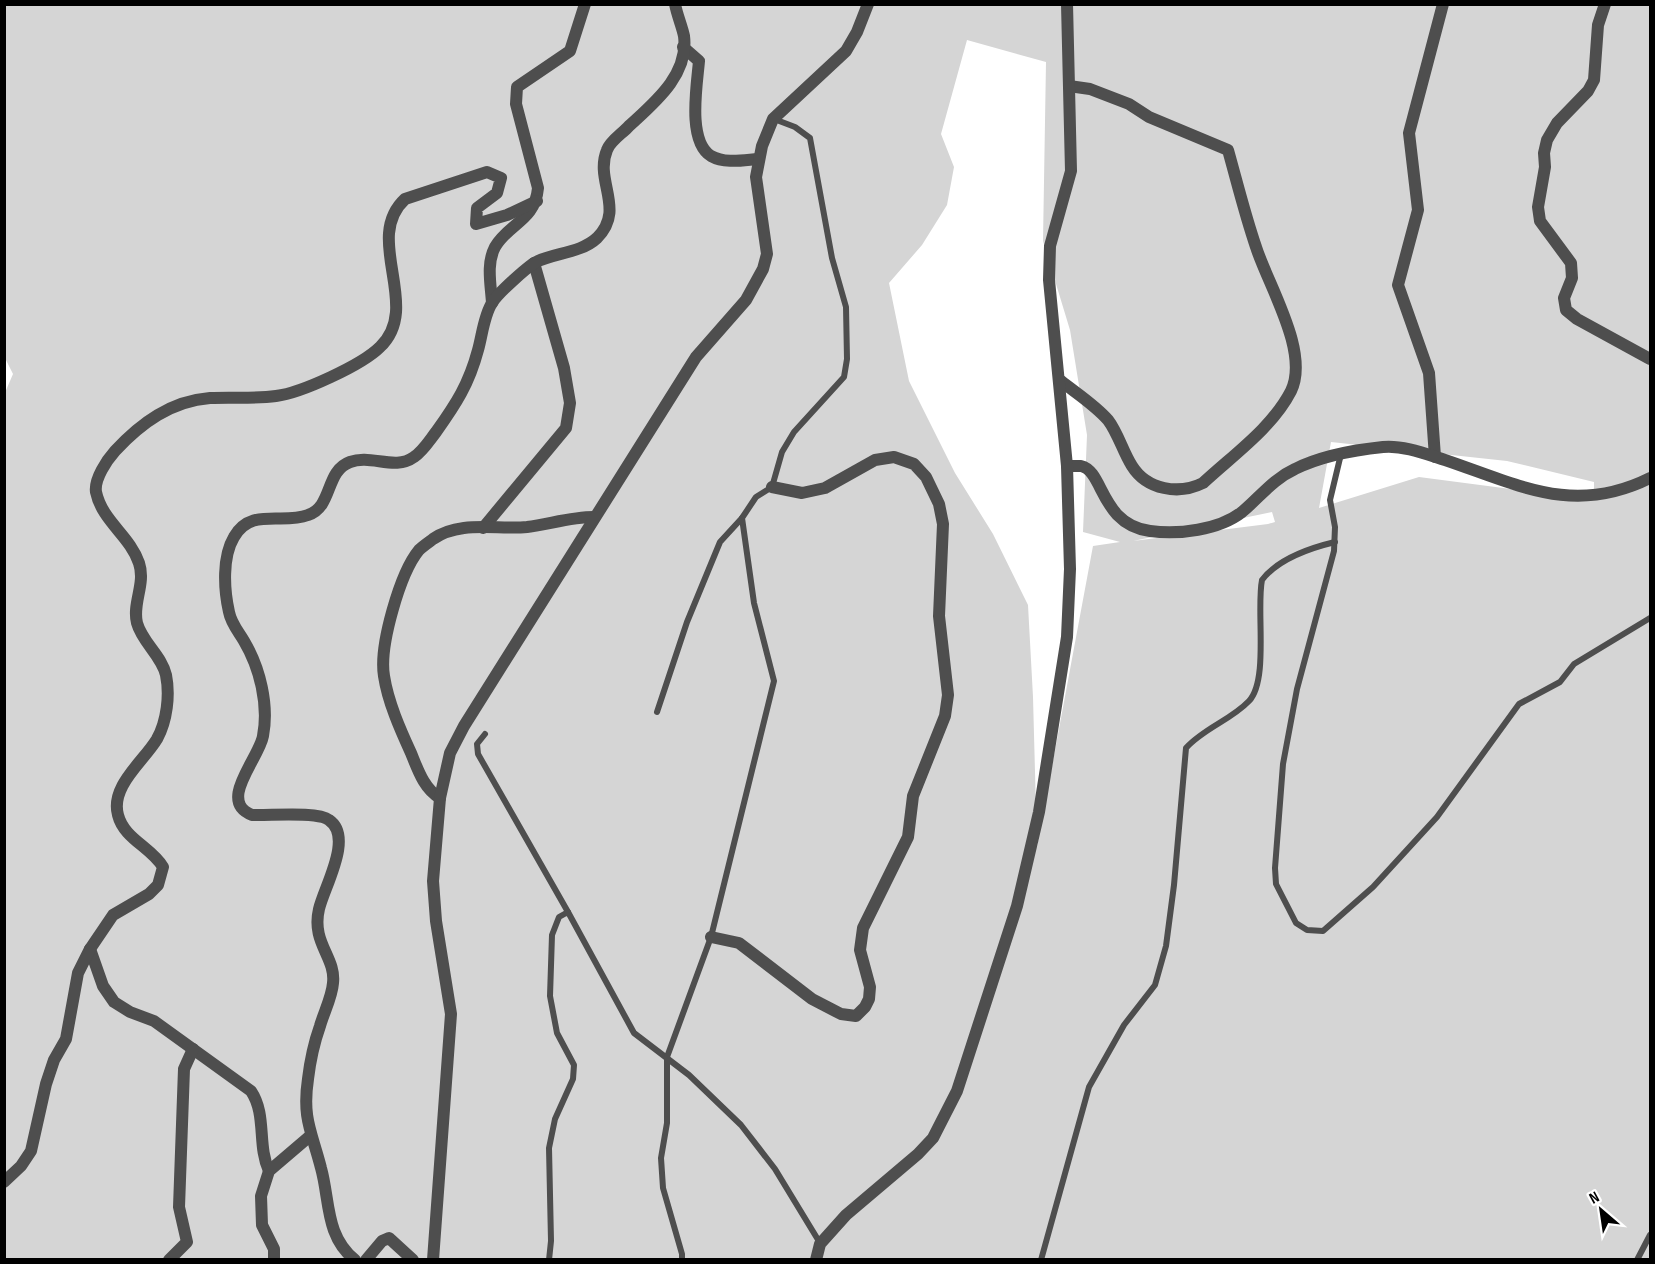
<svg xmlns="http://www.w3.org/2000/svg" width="1655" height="1264" viewBox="0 0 1655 1264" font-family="'Sofia Sans Condensed',sans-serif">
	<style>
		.green { fill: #d5d5d5; fill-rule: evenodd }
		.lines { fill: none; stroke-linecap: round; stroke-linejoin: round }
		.lane { stroke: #4e4e4e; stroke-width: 6 }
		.street { stroke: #4e4e4e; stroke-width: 12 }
	</style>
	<rect width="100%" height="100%" fill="#fff"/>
	<path class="green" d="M 5,5 L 1650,5 L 1650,1259 L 5,1259 L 4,395 L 13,374 L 4,356 ZM 967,40 L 1046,62 L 1043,241 L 1070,330 L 1087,435 L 1083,532 L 1120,542 L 1093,546 L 1037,847 L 1033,697 L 1028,605 L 993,534 L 955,473 L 909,381 L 889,283 L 922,245 L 947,205 L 954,167 L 941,134 ZM 1331,442 L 1507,461 L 1594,482 L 1594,500 L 1419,477 L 1319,508 ZM 1272,512 L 1275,522 L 1268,524 L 1133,541 Z"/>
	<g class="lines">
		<g class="lane">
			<path d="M 1341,454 L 1330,500 L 1335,527 L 1334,551 L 1297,689 L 1283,764 L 1275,868 L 1276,884 L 1296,923 L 1307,930 L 1323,931 L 1373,887 L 1437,817 L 1519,704 L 1560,682 L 1574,664 L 1650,618"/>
			<path d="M 657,712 L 687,622 L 720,542 L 742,518"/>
			<path d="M 485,734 L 477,744 L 478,754 L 568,912"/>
			<path d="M 549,1260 L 551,1241 L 549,1148 L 555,1119 L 573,1079 L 574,1065 L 557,1033 L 550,996 L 552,935 L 559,917 L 568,912 L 634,1033 L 689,1075 L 741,1125 L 775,1169 L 820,1243"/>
			<path d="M 682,1260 L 682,1254 L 663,1188 L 661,1158 L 667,1123 L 667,1057 L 711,937 L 774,681 L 754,603 L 742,518 L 756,497 L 772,487 L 782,452 L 794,432 L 844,377 L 847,359 L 846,307 L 832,258 L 810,138 L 795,127 L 774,119"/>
			<path d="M 1041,1260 L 1089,1087 L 1124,1025 L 1155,985 L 1166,946 L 1174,885 L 1186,748 C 1204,728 1231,720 1249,701 C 1269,680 1256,609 1262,580 C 1278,559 1310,548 1335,542"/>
			<path d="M 1637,1260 L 1650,1235"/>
		</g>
		<g class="street">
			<path d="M 1605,4 L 1598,25 L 1594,80 L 1588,91 L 1557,123 L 1547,140 L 1544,153 L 1545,167 L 1538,207 L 1540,221 L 1571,263 L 1572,278 L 1564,298 L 1566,310 L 1577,319 L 1650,359"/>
			<path d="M 683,47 L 699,61 C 697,85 687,141 711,156 C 725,164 744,160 758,159"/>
			<path d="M 492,303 C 491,285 486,264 495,247 C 509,223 535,221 538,188 L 516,104 L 517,87 L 570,51 L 585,4"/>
			<path d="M 1061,381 C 1076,393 1095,405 1108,420 C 1118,433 1123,452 1132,466 C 1147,490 1179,495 1203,483 C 1233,455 1272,428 1291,391 C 1310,352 1268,285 1256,247 C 1245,215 1237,182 1228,150 L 1149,117 L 1129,104 L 1090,89 L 1069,86"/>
			<path d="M 1435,457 L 1429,373 L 1398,285 L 1418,210 L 1409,133 L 1443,4"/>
			<path d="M 1067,466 C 1071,466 1077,466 1081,466 C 1104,471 1100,524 1150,531 C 1178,535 1219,530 1242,512 C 1260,497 1273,479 1295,469 C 1321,456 1354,450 1383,447 C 1403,445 1426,454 1445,460 C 1519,485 1574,516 1650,478"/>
			<path d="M 483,528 L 566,428 L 570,403 L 564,368 L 534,263"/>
			<path d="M 440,798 C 424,789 418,770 411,753 C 400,729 388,702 384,676 C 379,646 400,573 419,550 C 423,546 429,542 433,539 C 460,520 497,530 527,527 C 550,524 571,517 594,517"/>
			<path d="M 711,937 L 739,943 L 812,999 L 841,1014 L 856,1016 L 865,1007 L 869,999 L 870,987 L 860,950 L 863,928 L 908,837 L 913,796 L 945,716 L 948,695 L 939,616 L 943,524 L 939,504 L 926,477 L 914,464 L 894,457 L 875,460 L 825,488 L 802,493 L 772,487"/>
			<path d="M 90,949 L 103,986 L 114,1002 L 130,1012 L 154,1021 L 251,1091 C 267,1115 257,1145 269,1171"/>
			<path d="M 4,1182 L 21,1166 L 31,1151 L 46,1084 L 54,1060 L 66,1039 L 78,973 L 90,949 L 113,915 L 149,894 L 158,885 L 163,867 C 151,847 124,839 118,815 C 110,786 144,761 157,739 C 167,721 170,695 166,675 C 162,656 142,642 137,623 C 132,603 146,584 139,563 C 130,536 102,521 96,492 C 94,479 107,460 115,451 C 141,423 171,401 210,398 C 232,397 254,399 276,396 C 301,393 362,365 380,347 C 423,306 362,239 405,199 L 487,172 L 501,178 L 497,193 L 477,208 L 476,224 L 507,215 L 537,201"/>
			<path d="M 169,1260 L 187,1242 L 179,1207 L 184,1069 L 193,1049"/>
			<path d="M 274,1260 L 274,1249 L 262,1225 L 261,1196 L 269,1171 L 310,1136"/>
			<path d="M 355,1260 C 325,1236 330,1200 321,1168 C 312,1132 302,1119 308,1079 C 310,1062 314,1043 320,1026 C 324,1012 332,997 333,983 C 336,957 311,943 319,909 C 324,887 354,837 329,820 C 317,811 268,816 252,815 C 217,801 259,759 263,736 C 269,705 260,668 244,641 C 238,631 231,623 229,612 C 224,590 222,557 234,537 C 251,507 282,525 308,515 C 333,507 325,471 350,462 C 371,454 395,471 414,457 C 423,451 429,441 436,432 C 456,404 469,384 478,350 C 482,336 484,315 492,303 C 497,294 527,267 536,262 C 554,253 581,253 597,238 C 626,209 594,181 607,150 C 610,141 623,133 629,126 C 654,103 689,75 684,36 C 682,26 677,15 675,4"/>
			<path d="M 366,1260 L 382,1241 L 389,1238 L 413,1260"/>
			<path d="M 433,1260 L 451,1014 L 436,921 L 433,881 L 440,798 L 450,753 L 464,726 L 696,357 L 746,300 L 763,269 L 767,254 L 756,177 L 762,146 L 773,119 L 846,51 L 857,32 L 868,4"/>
			<path d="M 816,1260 L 820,1244 L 846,1215 L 918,1154 L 933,1138 L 957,1091 L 1017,906 L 1039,812 L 1067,637 L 1070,569 L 1067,466 L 1049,280 L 1050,246 L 1071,171 L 1067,4"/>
		</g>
	</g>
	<rect width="1655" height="1264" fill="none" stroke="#000000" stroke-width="12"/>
	<g transform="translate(1601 1210) rotate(331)" stroke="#ffffff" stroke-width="4.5" paint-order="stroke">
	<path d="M0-4.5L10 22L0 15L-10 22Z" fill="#000000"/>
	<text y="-9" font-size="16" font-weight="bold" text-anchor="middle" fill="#000000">N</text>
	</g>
</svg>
